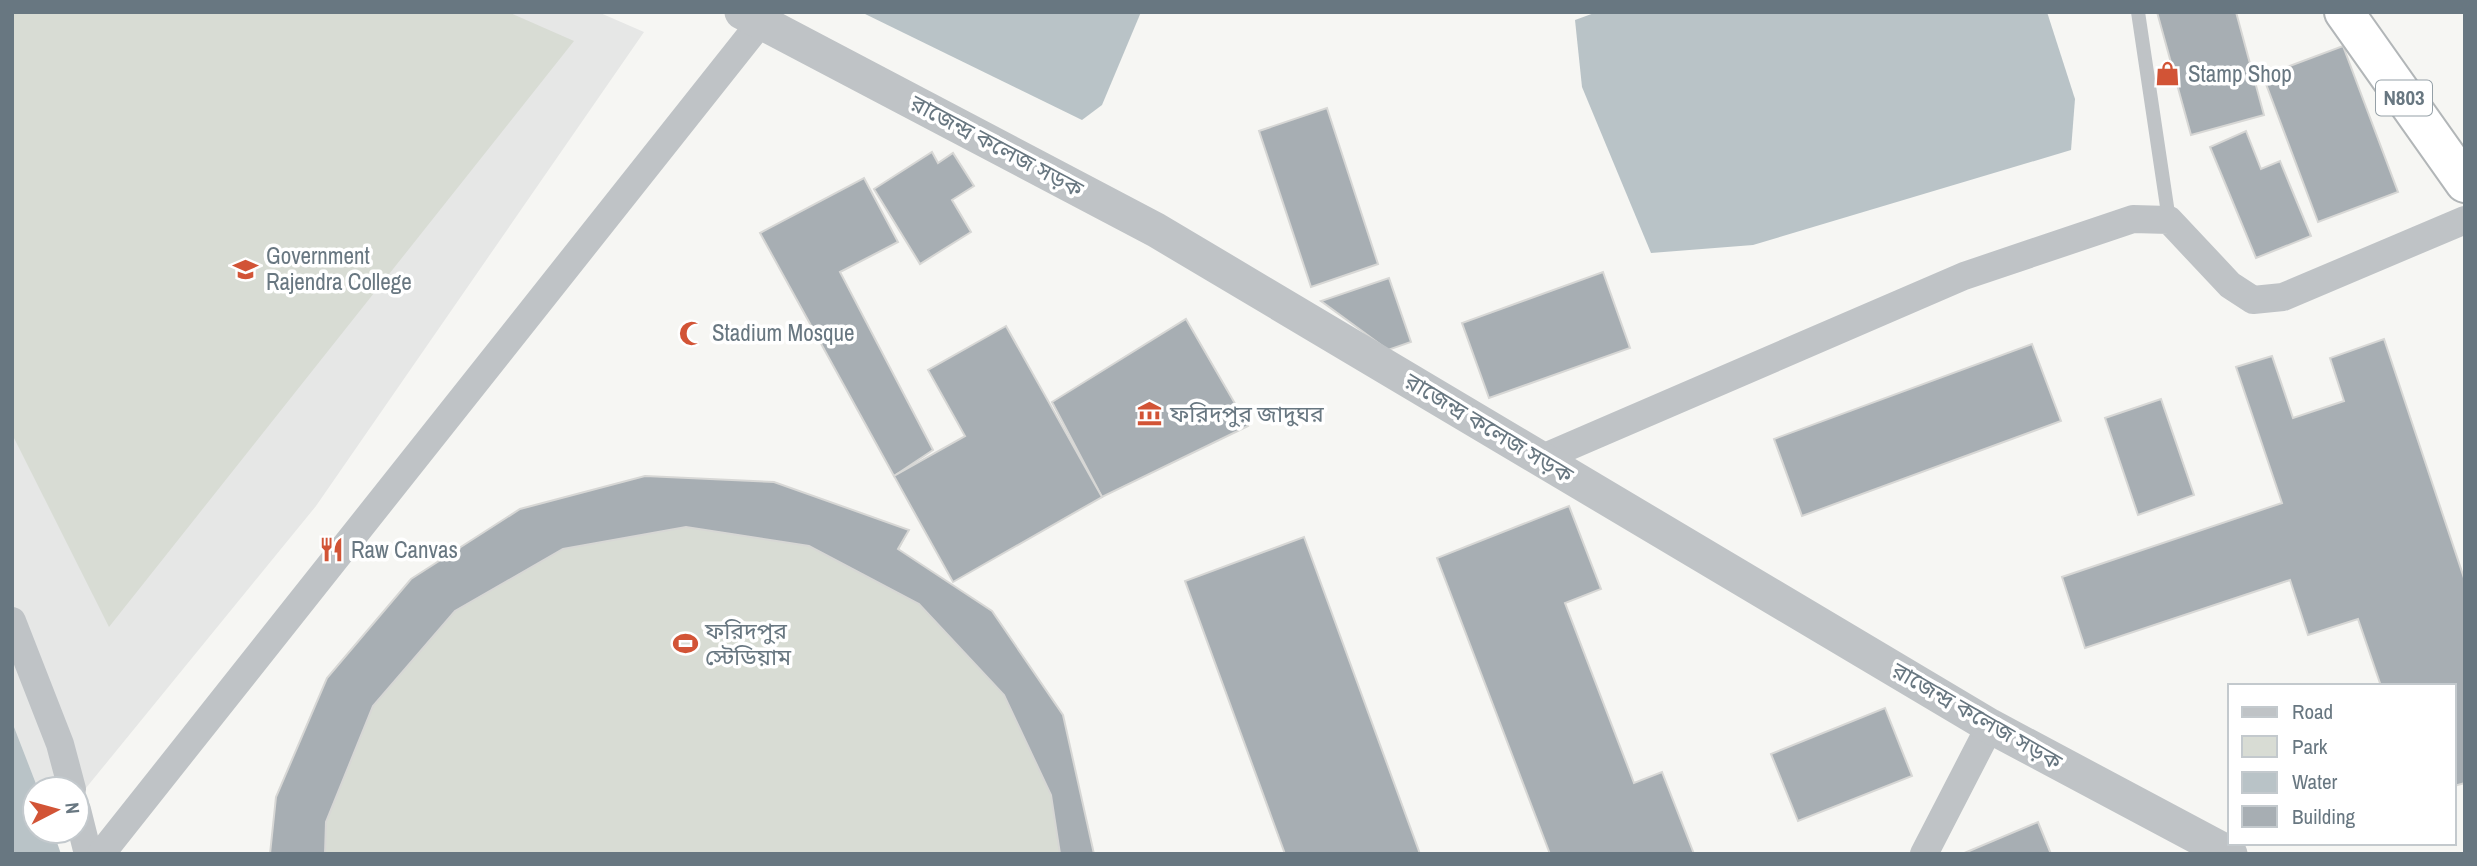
<svg xmlns="http://www.w3.org/2000/svg" width="2477" height="866" viewBox="0 0 2477 866" font-family="'Archivo Narrow','Noto Sans Bengali',sans-serif">
	<style>
		.built { fill: #e6e7e6 }
		.green { fill: #d8dcd4 }
		.water { fill: #b9c3c7 }
		.building { fill: #a7aeb3; stroke: #d7d7d5; stroke-width: 2 }
		.lines { fill: none; stroke-linecap: round; stroke-linejoin: round }
		.trunk-casing { stroke: #b2b6b8; stroke-width: 42 }
		.service { stroke: #bfc3c6; stroke-width: 14 }
		.minor { stroke: #bfc3c6; stroke-width: 28 }
		.tertiary { stroke: #bfc3c6; stroke-width: 35 }
		.trunk { stroke: #fff; stroke-width: 38 }
		.labels { text-anchor: middle; stroke-width: 7; stroke-linejoin: round; paint-order: stroke }
		.shield { fill: #fff; stroke: #95a0a7; stroke-width: 2 }
		.shield-label { font-size: 21px; font-weight: bold; fill: #687781 }
		.poi-label { font-size: 23px; fill: #687781; stroke: #fff; text-anchor: start }
		.street-label { font-size: 23px; fill: #687781; stroke: #fff }
	</style>
	<rect width="100%" height="100%" fill="#f6f6f3"/>
	<path class="built" d="M 12,12 L 598,12 L 644,32 L 316,506 L 77,799 L 77,789 L 35,789 L 33,854 L 12,854 Z"/>
	<g class="green">
		<path d="M 12,12 L 508,12 L 574,41 L 109,627 L 12,434 Z"/>
		<path d="M 645,476 L 774,482 L 909,530 L 899,550 L 992,611 L 1063,715 L 1094,854 L 270,854 L 276,797 L 327,678 L 411,579 L 520,509 Z"/>
	</g>
	<g class="water">
		<path d="M 861,12 L 1141,12 L 1102,105 L 1082,120 Z"/>
		<path d="M 1597,12 L 2047,12 L 2075,99 L 2071,150 L 1753,245 L 1651,253 L 1582,87 L 1575,20 Z"/>
		<path d="M 12,722 L 38,789 L 35,789 L 35,831 L 53,831 L 61,854 L 12,854 Z"/>
	</g>
	<g class="building">
		<path d="M 2157,12 L 2236,12 L 2264,115 L 2191,135 Z"/>
		<path d="M 2343,46 L 2398,192 L 2318,222 L 2263,76 Z"/>
		<path d="M 1327,108 L 1378,264 L 1311,287 L 1259,131 Z"/>
		<path d="M 2246,131 L 2261,169 L 2280,161 L 2311,236 L 2256,258 L 2210,147 Z"/>
		<path d="M 932,152 L 938,163 L 953,153 L 974,186 L 952,200 L 971,232 L 920,264 L 874,189 Z"/>
		<path d="M 864,178 L 898,242 L 840,272 L 933,450 L 894,476 L 760,233 Z"/>
		<path d="M 1603,272 L 1630,348 L 1489,398 L 1462,323 Z"/>
		<path d="M 1389,278 L 1411,342 L 1388,350 L 1321,301 Z"/>
		<path d="M 1186,319 L 1248,426 L 1102,497 L 1052,402 Z"/>
		<path d="M 1006,326 L 1102,497 L 953,582 L 894,476 L 965,436 L 928,370 Z"/>
		<path d="M 2384,339 L 2465,581 L 2465,783 L 2454,786 L 2454,686 L 2381,686 L 2358,619 L 2308,635 L 2290,580 L 2085,648 L 2062,577 L 2282,503 L 2236,367 L 2272,356 L 2293,418 L 2344,401 L 2330,358 Z"/>
		<path d="M 2032,344 L 2061,421 L 1802,516 L 1774,439 Z"/>
		<path d="M 2161,399 L 2194,495 L 2138,515 L 2105,418 Z"/>
		<path d="M 645,476 L 774,482 L 909,530 L 898,549 L 992,611 L 1063,715 L 1094,854 L 1060,854 L 1051,795 L 1004,695 L 919,604 L 809,546 L 686,527 L 563,549 L 455,611 L 373,706 L 326,822 L 325,854 L 270,854 L 276,797 L 327,678 L 411,579 L 520,509 Z"/>
		<path d="M 1569,506 L 1601,589 L 1565,603 L 1634,783 L 1662,772 L 1694,854 L 1550,854 L 1437,558 Z"/>
		<path d="M 1304,537 L 1420,854 L 1285,854 L 1185,581 Z"/>
		<path d="M 1885,708 L 1912,776 L 1798,821 L 1771,754 Z"/>
		<path d="M 2038,822 L 2051,854 L 1962,854 Z"/>
	</g>
	<g class="lines">
		<defs>
			<path id="trunk" d="M 2344,12 L 2465,183"/>
		</defs>
		<use href="#trunk" class="trunk-casing"/>
		<path class="service" d="M 2138,12 L 2169,220"/>
		<g class="minor">
			<path d="M 1540,459 L 1964,276 L 2133,219 L 2169,220 L 2230,285 L 2253,300 L 2283,297 L 2465,220"/>
			<path d="M 12,621 L 60,744 L 72,789"/>
			<path d="M 77,810 L 88,854"/>
			<path d="M 101,854 L 761,22"/>
			<path d="M 1924,854 L 1990,726"/>
		</g>
		<path class="tertiary" d="M 742,12 L 1156,230 L 1990,726 L 2230,854"/>
		<use href="#trunk" class="trunk"/>
	</g>
	<defs>
		<symbol id="shop-bare" viewBox="-9 -9 18 18"><path d="M-5-2.5h2.3a2.7 3.5 0 0 1 5.4 0H5L5.5 6h-11ZM-1.5-2.5h3a1.5 2.3 0 0 0-3 0Z" fill="#d25436" stroke="#fff" stroke-width="2.5" paint-order="stroke"/></symbol>
		<symbol id="university-bare" viewBox="-9 -9 18 18"><path d="M0-5L7-2L0 1L-7-2ZM-4 1L0 2.5L4 1V4Q0 6-4 4Z" fill="#d25436" stroke="#fff" stroke-width="2.5" paint-order="stroke"/></symbol>
		<symbol id="mosque-bare" viewBox="-9 -9 18 18"><path d="M3.5-4.9A6 6 0 1 0 3.5 4.9A5 5 0 1 1 3.5-4.9Z" fill="#d25436" stroke="#fff" stroke-width="2.5" paint-order="stroke"/></symbol>
		<symbol id="museum-bare" viewBox="-9 -9 18 18"><path d="M0-6L6-3V-2H-6V-3ZM-5-1h2V3h-2ZM-1-1h2V3h-2ZM3-1h2V3H3ZM-6 4H6V6H-6Z" fill="#d25436" stroke="#fff" stroke-width="2.5" paint-order="stroke"/></symbol>
		<symbol id="restaurant-bare" viewBox="-9 -9 18 18"><path d="M-5-6h1v4h1v-4h1v4h1v-4h1v5L-1.5 .5V6h-2V.5L-5-1ZM5-6V6H3V1.5H1.5Q1.5-4 5-6Z" fill="#d25436" stroke="#fff" stroke-width="2.5" paint-order="stroke"/></symbol>
		<symbol id="stadium-bare" viewBox="-9 -9 18 18"><path d="M0-5a6.5 5 0 1 0 0 10a6.5 5 0 1 0 0-10ZM-3.5-1.8h7v3.6h-7Z" fill="#d25436" stroke="#fff" stroke-width="2.5" paint-order="stroke"/></symbol>
	</defs>
	<g fill-rule="evenodd">
		<use href="#shop-bare" x="2150" y="56" width="35" height="35"/>
		<use href="#university-bare" x="228" y="252" width="35" height="35"/>
		<use href="#mosque-bare" x="674" y="316" width="35" height="35"/>
		<use href="#museum-bare" x="1132" y="396" width="35" height="35"/>
		<use href="#restaurant-bare" x="314" y="532" width="35" height="35"/>
		<use href="#stadium-bare" x="668" y="626" width="35" height="35"/>
	</g>
	<g class="labels">
		<rect class="shield" x="2376" y="80.5" width="56" height="35" rx="5"/>
		<g class="shield-label">
			<text x="2404" y="105">N803</text>
		</g>
		<g class="poi-label">
			<text x="2188" y="82">Stamp Shop</text>
			<text x="266" y="264">Government<tspan x="266" dy="26">Rajendra College</tspan></text>
			<text x="712" y="341">Stadium Mosque</text>
			<text x="1170" y="422">ফরিদপুর জাদুঘর</text>
			<text x="351" y="558">Raw Canvas</text>
			<text x="705" y="639">ফরিদপুর<tspan x="705" dy="26">স্টেডিয়াম</tspan></text>
		</g>
		<g class="street-label">
			<text transform="translate(997 146) rotate(28)" y="8">রাজেন্দ্র কলেজ সড়ক</text>
			<text transform="translate(1489 428) rotate(31)" y="8">রাজেন্দ্র কলেজ সড়ক</text>
			<text transform="translate(1977 716) rotate(30)" y="8">রাজেন্দ্র কলেজ সড়ক</text>
		</g>
	</g>
	<rect width="2477" height="866" fill="none" stroke="#687781" stroke-width="28"/>
	<rect x="2228" y="684" width="228" height="161" fill="#ffffff" stroke="#c3c9cd" stroke-width="2"/>
	<rect x="2242" y="707" width="35" height="10" fill="#bfc3c6" stroke="#c3c9cd" stroke-width="2"/>
	<text x="2292" y="719" font-size="21" fill="#687781">Road</text>
	<rect x="2242" y="736" width="35" height="21" fill="#d8dcd4" stroke="#c3c9cd" stroke-width="2"/>
	<text x="2292" y="754" font-size="21" fill="#687781">Park</text>
	<rect x="2242" y="772" width="35" height="21" fill="#b9c3c7" stroke="#c3c9cd" stroke-width="2"/>
	<text x="2292" y="789" font-size="21" fill="#687781">Water</text>
	<rect x="2242" y="806" width="35" height="21" fill="#a7aeb3" stroke="#c3c9cd" stroke-width="2"/>
	<text x="2292" y="824" font-size="21" fill="#687781">Building</text>
	<g transform="translate(56 810) rotate(84)"><circle r="33" fill="#ffffff" stroke="#c3c9cd" stroke-width="2"/>
	<path d="M0-5L12 26L0 18L-12 26Z" fill="#d25436"/>
	<text y="-10" font-size="19" font-weight="bold" text-anchor="middle" fill="#687781">N</text>
	</g>
</svg>
